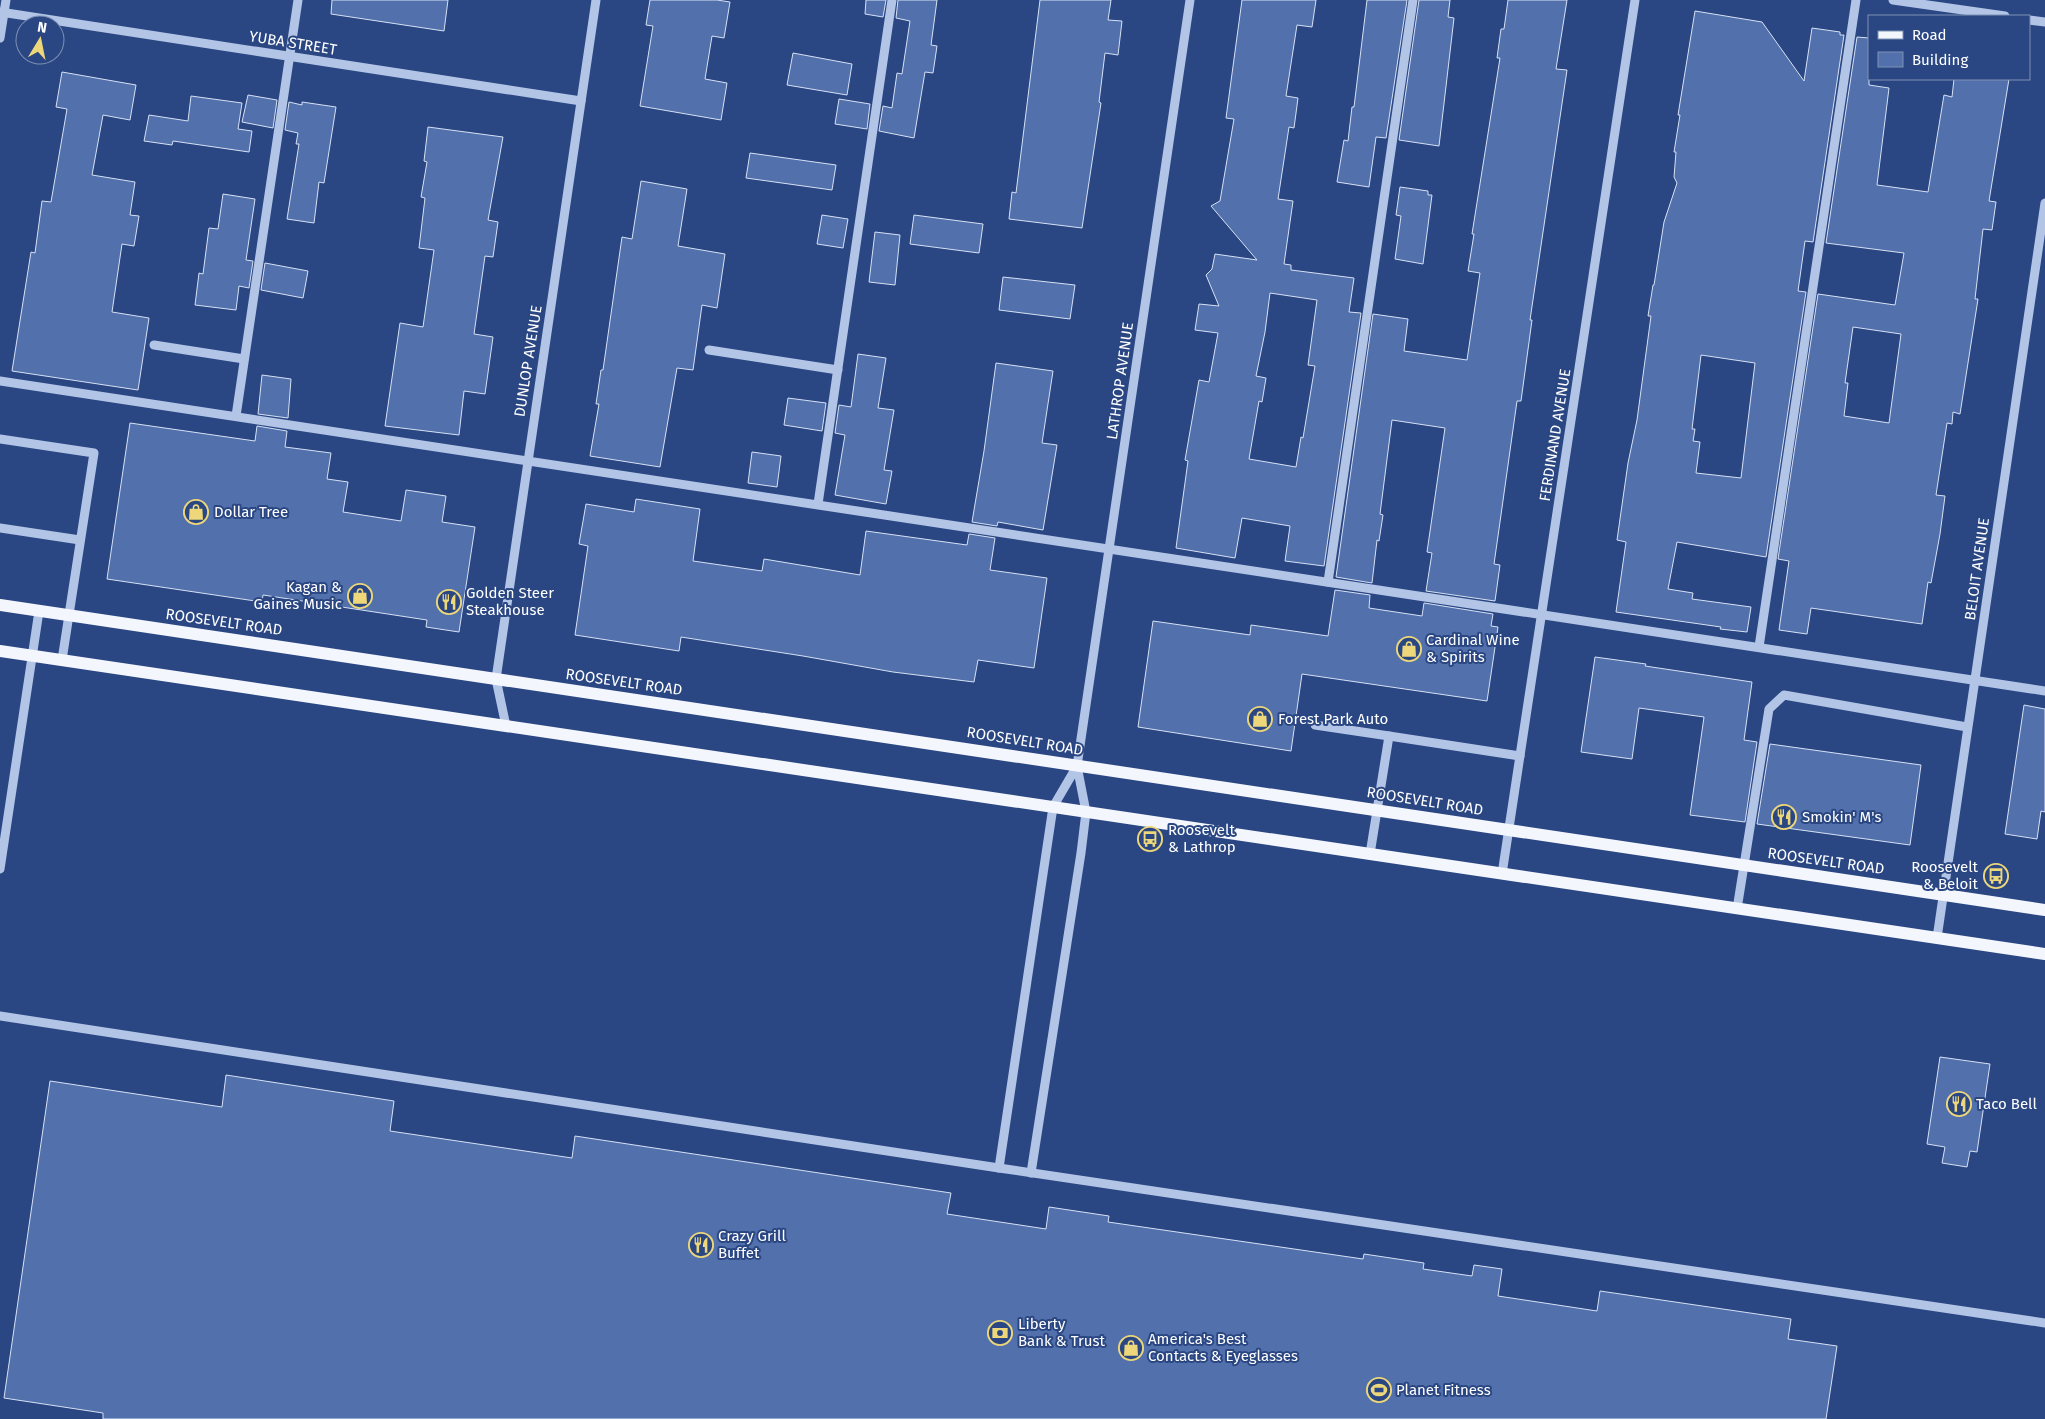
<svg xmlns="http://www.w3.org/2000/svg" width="2045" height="1419" viewBox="0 0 2045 1419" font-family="'Fira Sans',sans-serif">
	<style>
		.building { fill: #5270ab; stroke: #d6e1f5; fill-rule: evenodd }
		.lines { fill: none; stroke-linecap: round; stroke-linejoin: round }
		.minor { stroke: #b3c5e6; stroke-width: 9 }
		.major { stroke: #f4f6fd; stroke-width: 12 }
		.labels { text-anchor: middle; stroke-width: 4; stroke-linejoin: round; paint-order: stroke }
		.street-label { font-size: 15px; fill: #fff; stroke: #2a4783 }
		.poi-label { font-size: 15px; fill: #fff; stroke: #2a4783; text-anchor: start }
	</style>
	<rect width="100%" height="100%" fill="#2a4783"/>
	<g class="building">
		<path d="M 332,0 L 448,0 L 444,31 L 331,14 Z"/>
		<path d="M 650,0 L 717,0 L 730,2 L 724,38 L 712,36 L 705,79 L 727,83 L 721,120 L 640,106 L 653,26 L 646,25 Z"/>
		<path d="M 866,0 L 886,0 L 883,17 L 865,14 Z"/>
		<path d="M 898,0 L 937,0 L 931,45 L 937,46 L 933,73 L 925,72 L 914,138 L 879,131 L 883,106 L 892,108 L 897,73 L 902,74 L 910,21 L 896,18 Z"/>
		<path d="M 1040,0 L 1111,0 L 1108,20 L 1122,21 L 1118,55 L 1105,53 L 1099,102 L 1101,103 L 1082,228 L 1009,219 L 1012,192 L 1016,193 Z"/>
		<path d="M 1242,0 L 1316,0 L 1312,27 L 1297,25 L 1286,96 L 1298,98 L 1294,128 L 1289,127 L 1278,199 L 1293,201 L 1284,264 L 1291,265 L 1291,270 L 1354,278 L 1349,312 L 1361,313 L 1324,566 L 1285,561 L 1290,526 L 1242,518 L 1235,558 L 1176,548 L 1188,461 L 1185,460 L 1199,380 L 1209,382 L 1218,333 L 1195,330 L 1199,304 L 1219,306 L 1206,275 L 1212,269 L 1215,254 L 1257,260 L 1211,206 L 1220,201 L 1234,119 L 1226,118 ZM 1270,293 L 1317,300 L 1308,365 L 1315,366 L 1303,438 L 1301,437 L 1296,467 L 1249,459 L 1259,401 L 1262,402 L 1266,378 L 1256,376 L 1265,332 Z"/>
		<path d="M 1367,0 L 1407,0 L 1386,138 L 1376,137 L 1369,187 L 1337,182 L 1344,140 L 1348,141 L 1352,107 L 1354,107 Z"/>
		<path d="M 1419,0 L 1450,0 L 1448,17 L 1454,18 L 1439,146 L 1399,140 Z"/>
		<path d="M 1508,0 L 1567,0 L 1556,69 L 1567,70 L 1530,320 L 1532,320 L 1521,401 L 1517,401 L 1499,529 L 1494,564 L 1500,565 L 1495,601 L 1426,591 L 1432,553 L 1427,552 L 1445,428 L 1392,420 L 1380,514 L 1383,515 L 1379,541 L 1377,540 L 1372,583 L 1336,577 L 1373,314 L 1408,319 L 1404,351 L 1467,360 L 1480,273 L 1468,271 L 1474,234 L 1472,234 L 1500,58 L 1497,58 L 1501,29 L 1504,29 Z"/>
		<path d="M 1695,11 L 1762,22 L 1804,81 L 1812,28 L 1840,32 L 1840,35 L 1844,35 L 1813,242 L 1805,241 L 1798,291 L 1806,292 L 1766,557 L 1677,542 L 1668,589 L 1693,593 L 1692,599 L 1751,607 L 1747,632 L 1720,629 L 1721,627 L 1616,612 L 1626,542 L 1617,540 L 1628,463 L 1637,420 L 1651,316 L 1648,316 L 1653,285 L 1654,285 L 1664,222 L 1677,183 L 1674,177 L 1676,152 L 1674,152 L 1680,115 L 1678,115 ZM 1701,355 L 1755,363 L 1741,478 L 1696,473 L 1700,442 L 1693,441 L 1695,429 L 1692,429 Z"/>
		<path d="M 1857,37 L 1869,38 L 1869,85 L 1889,88 L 1877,185 L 1928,192 L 1944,95 L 1952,97 L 1954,79 L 2009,79 L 1989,201 L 1996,202 L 1992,230 L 1983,229 L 1975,299 L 1978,299 L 1960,414 L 1953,412 L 1952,424 L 1947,423 L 1936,495 L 1945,496 L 1940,534 L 1931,583 L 1928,582 L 1922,624 L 1811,608 L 1807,634 L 1779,630 L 1789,561 L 1778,559 L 1818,294 L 1895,305 L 1904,253 L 1826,243 ZM 1853,327 L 1901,334 L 1889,423 L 1844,416 L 1848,383 L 1845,383 Z"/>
		<path d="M 793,53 L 852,64 L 847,95 L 787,85 Z"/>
		<path d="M 62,72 L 136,85 L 130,120 L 103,115 L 92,175 L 135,182 L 130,215 L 139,216 L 134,246 L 122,244 L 112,312 L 149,318 L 138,390 L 12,371 L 31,252 L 35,253 L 42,201 L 51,202 L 67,109 L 56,107 Z"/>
		<path d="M 248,95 L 277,100 L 273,128 L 242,122 Z"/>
		<path d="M 191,96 L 242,103 L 238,129 L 252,131 L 249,152 L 173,141 L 172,145 L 144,141 L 149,115 L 188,121 Z"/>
		<path d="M 839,99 L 870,104 L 867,129 L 835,124 Z"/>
		<path d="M 289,102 L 302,105 L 302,102 L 336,107 L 324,183 L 319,182 L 314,223 L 287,219 L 299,144 L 296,144 L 298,133 L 285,130 Z"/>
		<path d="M 428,127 L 503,137 L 488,220 L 498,222 L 493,257 L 485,256 L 474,334 L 493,337 L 485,394 L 464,391 L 459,435 L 385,426 L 400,323 L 423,327 L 434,250 L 419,248 L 425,198 L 421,197 L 427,162 L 424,161 Z"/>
		<path d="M 750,153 L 836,165 L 832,190 L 746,178 Z"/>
		<path d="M 641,181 L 687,189 L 678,246 L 725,254 L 717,308 L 702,305 L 693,370 L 677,368 L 660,467 L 590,456 L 599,404 L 596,404 L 601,370 L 603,370 L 622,237 L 632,239 Z"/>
		<path d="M 1400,187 L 1428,191 L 1428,195 L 1432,195 L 1423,264 L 1395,259 L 1401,216 L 1396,215 Z"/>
		<path d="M 223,194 L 255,199 L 246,260 L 253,261 L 249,288 L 239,286 L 236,310 L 195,305 L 199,273 L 203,274 L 209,228 L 218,229 Z"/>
		<path d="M 822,215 L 848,219 L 843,248 L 817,244 Z"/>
		<path d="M 914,215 L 983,224 L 979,253 L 910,244 Z"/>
		<path d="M 875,232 L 900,235 L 895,285 L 869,282 Z"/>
		<path d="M 265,263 L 308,271 L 303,298 L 261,290 Z"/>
		<path d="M 1003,277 L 1075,285 L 1070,319 L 999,310 Z"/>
		<path d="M 858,354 L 886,358 L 878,408 L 894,410 L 884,470 L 892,471 L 886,504 L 835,495 L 845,435 L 835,433 L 839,405 L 851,407 Z"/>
		<path d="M 996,363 L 1053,371 L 1042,443 L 1057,445 L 1043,530 L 998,522 L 997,526 L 972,522 L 984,451 Z"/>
		<path d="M 262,375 L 291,379 L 288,418 L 258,414 Z"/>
		<path d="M 788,398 L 826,403 L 822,431 L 784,425 Z"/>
		<path d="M 130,423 L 255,441 L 257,426 L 287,431 L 285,447 L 331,453 L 327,479 L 348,482 L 343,512 L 401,521 L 406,490 L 446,496 L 442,522 L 475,527 L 459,632 L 426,627 L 427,620 L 263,595 L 262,602 L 107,579 Z"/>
		<path d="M 752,452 L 781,456 L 777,487 L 748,483 Z"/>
		<path d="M 636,499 L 700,509 L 693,561 L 762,571 L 764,559 L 860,575 L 866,531 L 967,545 L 969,534 L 995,538 L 990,570 L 1047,578 L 1034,668 L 978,660 L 974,682 L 893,672 L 803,656 L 681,637 L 679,651 L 575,635 L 588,546 L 579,544 L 586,504 L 634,512 Z"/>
		<path d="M 1335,590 L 1370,595 L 1369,608 L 1422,616 L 1424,603 L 1493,614 L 1491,626 L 1498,627 L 1487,701 L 1302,674 L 1291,751 L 1138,727 L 1153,621 L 1250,635 L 1251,625 L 1328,636 Z"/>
		<path d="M 1595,657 L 1646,664 L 1645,666 L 1752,682 L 1744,740 L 1757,742 L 1745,822 L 1690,815 L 1704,717 L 1639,708 L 1632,759 L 1581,752 Z"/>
		<path d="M 2024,705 L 2045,709 L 2045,812 L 2041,811 L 2037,839 L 2005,834 Z"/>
		<path d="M 1770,744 L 1921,765 L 1910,845 L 1757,824 Z"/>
		<path d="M 1940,1057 L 1990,1064 L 1977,1152 L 1970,1151 L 1967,1167 L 1942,1163 L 1945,1147 L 1927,1144 Z"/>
		<path d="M 226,1075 L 394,1101 L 390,1131 L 572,1158 L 575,1136 L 951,1193 L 947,1214 L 1046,1229 L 1049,1207 L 1109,1216 L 1108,1222 L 1363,1259 L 1364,1254 L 1424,1263 L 1423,1269 L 1472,1276 L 1474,1265 L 1502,1269 L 1498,1296 L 1597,1311 L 1600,1291 L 1791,1319 L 1788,1339 L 1837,1346 L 1826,1419 L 103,1419 L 103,1413 L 4,1398 L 50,1081 L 222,1107 Z"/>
	</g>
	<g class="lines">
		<g class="minor">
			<path d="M 1893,0 L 2005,16"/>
			<path d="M 0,12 L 581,101"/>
			<path d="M 2029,20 L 2045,22"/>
			<path d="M 0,38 L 6,0"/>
			<path d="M 154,345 L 244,359"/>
			<path d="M 709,350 L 838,370"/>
			<path d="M 0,381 L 2045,691"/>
			<path d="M 236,416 L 298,0"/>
			<path d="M 0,439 L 94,453 L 62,660"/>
			<path d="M 818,504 L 892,0"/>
			<path d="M 0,528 L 80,540"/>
			<path d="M 1328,582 L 1413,0"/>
			<path d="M 1759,647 L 1856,0"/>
			<path d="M 1315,725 L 1389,736 L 1370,854"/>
			<path d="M 506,726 L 496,679 L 596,0"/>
			<path d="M 1389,736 L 1520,756"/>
			<path d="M 0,869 L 39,611"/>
			<path d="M 1502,874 L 1635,0"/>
			<path d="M 1737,909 L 1769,709 L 1784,695 L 1967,727"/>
			<path d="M 1937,938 L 2045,203"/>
			<path d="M 0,1016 L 999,1168 L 2045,1323"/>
			<path d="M 999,1168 L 1053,807 L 1077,766"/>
			<path d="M 1031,1173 L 1081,853 L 1086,812 L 1077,766 L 1190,0"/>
		</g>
		<g class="major">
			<path d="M 0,605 L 2045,910"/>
			<path d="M 0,651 L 2045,954"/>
		</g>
	</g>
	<defs>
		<symbol id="shop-ring" viewBox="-11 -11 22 22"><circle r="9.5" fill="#2a4783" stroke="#edd77a" stroke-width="1.5"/><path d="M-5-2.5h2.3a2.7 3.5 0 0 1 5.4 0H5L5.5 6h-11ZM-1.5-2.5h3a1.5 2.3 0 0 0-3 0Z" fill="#edd77a"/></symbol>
		<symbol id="restaurant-ring" viewBox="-11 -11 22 22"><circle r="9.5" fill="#2a4783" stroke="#edd77a" stroke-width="1.5"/><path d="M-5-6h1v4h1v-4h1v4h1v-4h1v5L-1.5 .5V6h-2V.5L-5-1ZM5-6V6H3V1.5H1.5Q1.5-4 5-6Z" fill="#edd77a"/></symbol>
		<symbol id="bus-ring" viewBox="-11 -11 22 22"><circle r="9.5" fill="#2a4783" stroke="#edd77a" stroke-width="1.5"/><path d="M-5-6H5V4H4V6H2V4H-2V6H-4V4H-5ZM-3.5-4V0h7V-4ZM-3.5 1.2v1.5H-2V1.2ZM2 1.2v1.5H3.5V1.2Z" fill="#edd77a"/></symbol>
		<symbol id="bank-ring" viewBox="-11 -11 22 22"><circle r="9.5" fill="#2a4783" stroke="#edd77a" stroke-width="1.5"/><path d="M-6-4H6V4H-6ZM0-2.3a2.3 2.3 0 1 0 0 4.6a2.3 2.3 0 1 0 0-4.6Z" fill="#edd77a"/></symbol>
		<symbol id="stadium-ring" viewBox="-11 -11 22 22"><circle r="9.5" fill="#2a4783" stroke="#edd77a" stroke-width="1.5"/><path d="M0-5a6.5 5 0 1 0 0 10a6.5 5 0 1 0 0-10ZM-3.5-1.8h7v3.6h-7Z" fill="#edd77a"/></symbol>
	</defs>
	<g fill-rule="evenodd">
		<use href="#shop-ring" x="182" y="498" width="28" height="28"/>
		<use href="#shop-ring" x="346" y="582" width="28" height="28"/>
		<use href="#restaurant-ring" x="435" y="588" width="28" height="28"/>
		<use href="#shop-ring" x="1395" y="635" width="28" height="28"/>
		<use href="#shop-ring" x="1246" y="705" width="28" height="28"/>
		<use href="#restaurant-ring" x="1770" y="803" width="28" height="28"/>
		<use href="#bus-ring" x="1136" y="825" width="28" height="28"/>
		<use href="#bus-ring" x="1982" y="862" width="28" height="28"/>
		<use href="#restaurant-ring" x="1945" y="1090" width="28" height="28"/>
		<use href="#restaurant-ring" x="687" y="1231" width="28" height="28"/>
		<use href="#bank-ring" x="986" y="1319" width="28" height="28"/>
		<use href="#shop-ring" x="1117" y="1334" width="28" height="28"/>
		<use href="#stadium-ring" x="1365" y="1376" width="28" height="28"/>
	</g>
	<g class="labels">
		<g class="street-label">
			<text transform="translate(293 43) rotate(9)" y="5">YUBA STREET</text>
			<text transform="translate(528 361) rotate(-81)" y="5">DUNLOP AVENUE</text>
			<text transform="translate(1120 381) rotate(-82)" y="5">LATHROP AVENUE</text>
			<text transform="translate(1555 435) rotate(-81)" y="5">FERDINAND AVENUE</text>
			<text transform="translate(1977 569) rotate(-82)" y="5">BELOIT AVENUE</text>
			<text transform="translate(224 622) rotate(8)" y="5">ROOSEVELT ROAD</text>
			<text transform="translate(624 682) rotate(8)" y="5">ROOSEVELT ROAD</text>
			<text transform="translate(1025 741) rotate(9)" y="5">ROOSEVELT ROAD</text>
			<text transform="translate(1425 801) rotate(9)" y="5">ROOSEVELT ROAD</text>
			<text transform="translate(1826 861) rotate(8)" y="5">ROOSEVELT ROAD</text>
		</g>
		<g class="poi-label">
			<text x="214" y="517">Dollar Tree</text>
			<text x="342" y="592" text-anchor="end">Kagan &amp;<tspan x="342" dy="17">Gaines Music</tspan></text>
			<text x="466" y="598">Golden Steer<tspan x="466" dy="17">Steakhouse</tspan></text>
			<text x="1426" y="645">Cardinal Wine<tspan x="1426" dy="17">&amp; Spirits</tspan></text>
			<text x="1278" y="724">Forest Park Auto</text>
			<text x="1802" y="822">Smokin' M's</text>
			<text x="1168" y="835">Roosevelt<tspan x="1168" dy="17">&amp; Lathrop</tspan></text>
			<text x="1978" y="872" text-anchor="end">Roosevelt<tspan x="1978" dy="17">&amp; Beloit</tspan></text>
			<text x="1976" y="1109">Taco Bell</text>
			<text x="718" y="1241">Crazy Grill<tspan x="718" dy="17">Buffet</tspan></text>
			<text x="1018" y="1329">Liberty<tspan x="1018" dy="17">Bank &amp; Trust</tspan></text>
			<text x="1148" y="1344">America's Best<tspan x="1148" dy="17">Contacts &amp; Eyeglasses</tspan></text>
			<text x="1396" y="1395">Planet Fitness</text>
		</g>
	</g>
	<rect x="1868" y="15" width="162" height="65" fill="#2a4783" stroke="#7f91b5"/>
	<rect x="1878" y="31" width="25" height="8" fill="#f4f6fd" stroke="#7f91b5"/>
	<text x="1912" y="40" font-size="15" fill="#ffffff">Road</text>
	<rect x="1878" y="52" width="25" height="15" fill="#5270ab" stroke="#7f91b5"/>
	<text x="1912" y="65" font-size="15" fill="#ffffff">Building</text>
	<g transform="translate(40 40) rotate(10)"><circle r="24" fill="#2a4783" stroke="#7f91b5"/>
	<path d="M0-4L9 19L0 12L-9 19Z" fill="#edd77a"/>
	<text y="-8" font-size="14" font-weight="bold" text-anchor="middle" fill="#ffffff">N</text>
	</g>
</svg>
